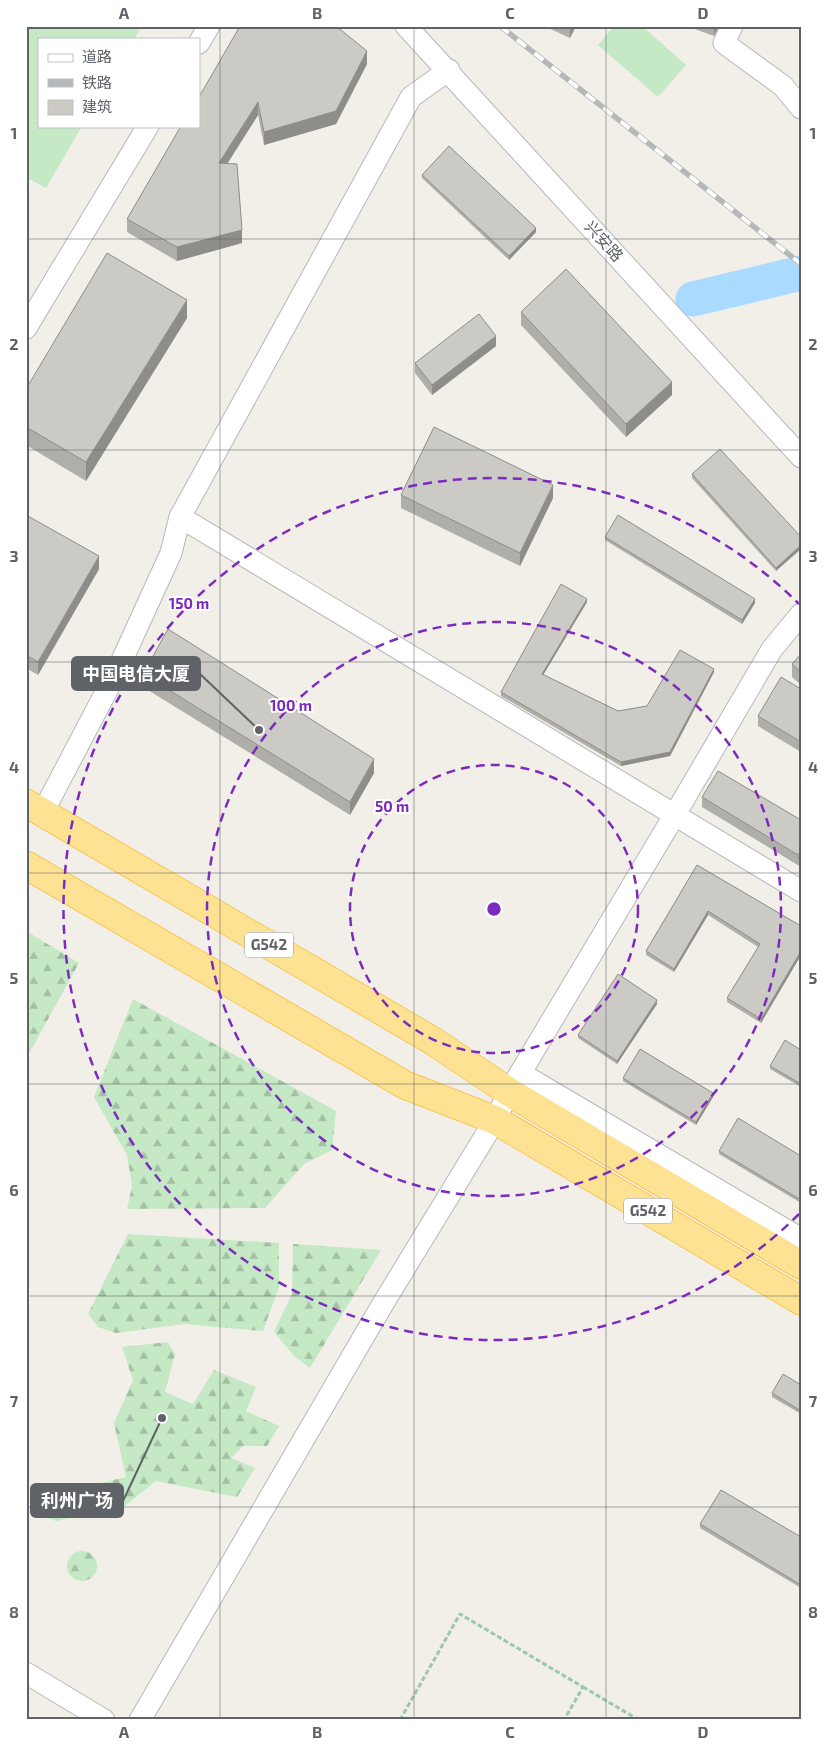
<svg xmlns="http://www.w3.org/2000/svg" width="827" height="1746" viewBox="0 0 827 1746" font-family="'Exo 2','Noto Sans SC',sans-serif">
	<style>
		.grass { fill: #c5e8c5 }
		.forest { fill: url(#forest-firs) }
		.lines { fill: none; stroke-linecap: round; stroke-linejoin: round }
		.river { stroke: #aadaff; stroke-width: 35 }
		.minor-casing { stroke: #b5b8bc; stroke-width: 23 }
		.highway-casing { stroke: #f9ab00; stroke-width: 29 }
		.path { stroke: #9cc7a9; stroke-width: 3; stroke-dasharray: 5 2.5; stroke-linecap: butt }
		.minor { stroke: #fff; stroke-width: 21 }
		.highway { stroke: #fde293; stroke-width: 28 }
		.rail-casing { stroke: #b6b7b8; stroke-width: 5.5 }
		.rail { stroke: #fff; stroke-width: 4; stroke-dasharray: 11; stroke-linecap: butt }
		.wall { fill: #afaea9 }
		.shaded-wall { fill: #8f8d8a }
		.building { fill: #cccac5; stroke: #8f8d8a }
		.grid { fill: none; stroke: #5f6368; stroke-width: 1; stroke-opacity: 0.55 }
		.ring { fill: none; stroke: #7b2cbf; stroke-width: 2.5; stroke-dasharray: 9 6 }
		.labels { text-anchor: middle; stroke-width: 4; stroke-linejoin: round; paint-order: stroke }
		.shield { fill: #fff; stroke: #8f9295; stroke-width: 1 }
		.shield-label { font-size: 15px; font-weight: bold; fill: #5f6368 }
		.street-label { font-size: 16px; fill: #5f6368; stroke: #fff }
		.centre { fill: #7b2cbf; stroke: #fff; stroke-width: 2.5 }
		.ring-label { font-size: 15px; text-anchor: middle; font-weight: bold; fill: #7b2cbf; stroke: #fff; stroke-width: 4; stroke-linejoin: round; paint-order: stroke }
		.leader { fill: none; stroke: #5f6368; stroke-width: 2 }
		.callout-dot { fill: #5f6368; stroke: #fff; stroke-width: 2 }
		.callout { fill: #5f6368; stroke: #5f6368; stroke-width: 2 }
		.callout-label { font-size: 18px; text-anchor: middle; font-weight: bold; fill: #fff }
		.neatline { fill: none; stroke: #5f6368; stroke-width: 2 }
		.grid-label { font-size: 16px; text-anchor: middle; font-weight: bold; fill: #5f6368 }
	</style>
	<defs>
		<pattern id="forest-firs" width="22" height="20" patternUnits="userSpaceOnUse" patternTransform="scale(1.25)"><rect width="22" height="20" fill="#c5e8c5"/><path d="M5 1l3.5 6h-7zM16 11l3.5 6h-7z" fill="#a3c0a4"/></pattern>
	</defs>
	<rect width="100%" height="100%" fill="#f1efe8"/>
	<g class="grass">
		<path d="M 26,26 L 142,26 L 134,39 L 39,39 L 39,126 L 82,126 L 46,188 L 26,177 Z"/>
		<path d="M 614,26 L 642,26 L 686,65 L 658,97 L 598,45 Z"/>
	</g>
	<g class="forest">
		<path d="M 26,931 L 79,963 L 26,1059 Z"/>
		<path d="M 133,999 L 336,1111 L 332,1150 L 304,1164 L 265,1208 L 127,1209 L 132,1186 L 127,1155 L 94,1097 Z"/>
		<path d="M 128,1234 L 279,1243 L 279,1287 L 263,1331 L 184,1324 L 116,1333 L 98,1327 L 88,1314 Z"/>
		<path d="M 293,1244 L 381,1250 L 310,1368 L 294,1356 L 274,1332 L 292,1294 Z"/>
		<path d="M 168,1342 L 175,1354 L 165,1392 L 193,1404 L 214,1370 L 256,1387 L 246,1411 L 279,1426 L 267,1446 L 243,1446 L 231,1458 L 255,1468 L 237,1497 L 156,1481 L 126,1505 L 56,1521 L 41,1515 L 40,1498 L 126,1477 L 114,1423 L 133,1380 L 122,1347 Z"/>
		<circle cx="82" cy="1566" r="15"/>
	</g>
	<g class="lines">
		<path class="river" d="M 693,299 L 801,273"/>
		<defs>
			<g id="minor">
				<path d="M 406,26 L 801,457"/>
				<path d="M 732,26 L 724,43 L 783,86 L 801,108"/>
				<path d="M 199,43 L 209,26"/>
				<path d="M 449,70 L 411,97 L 180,517 L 801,891"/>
				<path d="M 26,328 L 148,126"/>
				<path d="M 43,812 L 118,669 L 171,553 L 180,517"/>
				<path d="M 520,1073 L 801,1239"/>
				<path d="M 26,1673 L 104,1720"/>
				<path d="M 140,1720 L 381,1307 L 495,1120 L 509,1092 L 674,816 L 772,649 L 801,614"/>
			</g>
			<g id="highway">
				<path d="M 26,803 L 433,1041 L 509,1092 L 801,1265"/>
				<path d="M 26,865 L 405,1085 L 495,1120 L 801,1301"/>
			</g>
		</defs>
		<use href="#minor" class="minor-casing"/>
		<use href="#highway" class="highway-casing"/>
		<g class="path">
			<path d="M 583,1687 L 639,1720"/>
			<path d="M 400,1720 L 460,1614 L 583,1687 L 564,1720"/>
		</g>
		<use href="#minor" class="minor"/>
		<use href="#highway" class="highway"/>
		<defs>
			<path id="rail" d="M 500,26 L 801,264"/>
		</defs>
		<use href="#rail" class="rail-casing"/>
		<use href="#rail" class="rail"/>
	</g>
	<g class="wall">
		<path d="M 544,26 L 576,26 L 570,38 Z"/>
		<path d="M 689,26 L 719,26 L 714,36 L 689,27 Z"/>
		<path d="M 367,64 L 336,124 L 264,145 L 258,115 L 228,163 L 242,243 L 177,261 L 127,232 L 127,219 L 199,97 Z"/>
		<path d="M 422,175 L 536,232 L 509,260 L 422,178 Z"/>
		<path d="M 521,312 L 672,395 L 626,437 L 521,325 Z"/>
		<path d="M 187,318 L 86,481 L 26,445 L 26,389 Z"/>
		<path d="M 496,346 L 432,395 L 415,373 L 415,363 Z"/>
		<path d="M 692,474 L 801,537 L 776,571 L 692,478 Z"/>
		<path d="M 401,495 L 553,498 L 520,566 L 401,508 Z"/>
		<path d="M 26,515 L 99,569 L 38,675 L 26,668 Z"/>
		<path d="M 605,537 L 755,603 L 742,624 L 605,540 Z"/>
		<path d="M 587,602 L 543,675 L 618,711 L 647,706 L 714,672 L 670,756 L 621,766 L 501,696 L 501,692 Z"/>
		<path d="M 801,654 L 801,685 L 792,677 L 792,664 Z"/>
		<path d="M 143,674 L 374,773 L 350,815 L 143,687 Z"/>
		<path d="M 801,689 L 801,752 L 758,726 L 758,716 Z"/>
		<path d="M 702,797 L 801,820 L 801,867 L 702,807 Z"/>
		<path d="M 697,865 L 801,926 L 801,955 L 761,1023 L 727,1002 L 727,998 L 758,947 L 708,915 L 674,972 L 646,955 L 646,951 Z"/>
		<path d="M 657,1004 L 617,1064 L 578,1038 L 578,1035 Z"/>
		<path d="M 801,1050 L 801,1087 L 770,1069 L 770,1066 Z"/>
		<path d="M 623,1078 L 713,1097 L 696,1125 L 623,1081 Z"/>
		<path d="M 719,1151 L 801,1156 L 801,1203 L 719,1154 Z"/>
		<path d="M 801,1385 L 801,1414 L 772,1397 L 772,1393 Z"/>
		<path d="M 700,1524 L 801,1537 L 801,1588 L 700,1528 Z"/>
	</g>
	<g class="shaded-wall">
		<path d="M 571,26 L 576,26 L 570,38 L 570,28 Z"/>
		<path d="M 714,26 L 719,26 L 714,36 Z"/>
		<path d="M 367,51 L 367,64 L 336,124 L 264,145 L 264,132 Z"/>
		<path d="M 258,102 L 258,115 L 219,176 L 219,163 Z"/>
		<path d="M 536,228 L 536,232 L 509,260 L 509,256 Z"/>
		<path d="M 242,230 L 242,243 L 177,261 L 177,247 Z"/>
		<path d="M 187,300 L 187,318 L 86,481 L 86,462 Z"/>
		<path d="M 496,336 L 496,346 L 432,395 L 432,385 Z"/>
		<path d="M 672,382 L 672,395 L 626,437 L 626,424 Z"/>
		<path d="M 553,485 L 553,498 L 520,566 L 520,553 Z"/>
		<path d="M 801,545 L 801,549 L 776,571 L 776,568 Z"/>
		<path d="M 99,556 L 99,569 L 38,675 L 38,662 Z"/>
		<path d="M 587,599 L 587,602 L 542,677 L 542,674 Z"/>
		<path d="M 755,599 L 755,603 L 742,624 L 742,620 Z"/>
		<path d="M 714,669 L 714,672 L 670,756 L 621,766 L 621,762 Z"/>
		<path d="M 374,759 L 374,773 L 350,815 L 350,802 Z"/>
		<path d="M 708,911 L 708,915 L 674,972 L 674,969 Z"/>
		<path d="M 801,951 L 801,955 L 761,1023 L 761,1019 Z"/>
		<path d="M 657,1000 L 657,1004 L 617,1064 L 617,1061 Z"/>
		<path d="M 713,1093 L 713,1097 L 696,1125 L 696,1122 Z"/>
	</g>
	<g class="building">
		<path d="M 240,26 L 336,26 L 367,51 L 336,111 L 264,132 L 258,102 L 219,163 L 237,164 L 242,230 L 177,247 L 127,219 L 181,126 L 199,126 L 199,97 Z"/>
		<path d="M 449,146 L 536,228 L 509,256 L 422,175 Z"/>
		<path d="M 107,253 L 187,300 L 86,462 L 26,427 L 26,389 Z"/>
		<path d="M 566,269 L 672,382 L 626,424 L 521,312 Z"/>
		<path d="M 479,314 L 496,336 L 432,385 L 415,363 Z"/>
		<path d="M 434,427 L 553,485 L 520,553 L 401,495 Z"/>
		<path d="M 720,449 L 801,537 L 801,545 L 776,568 L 692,474 Z"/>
		<path d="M 26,515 L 99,556 L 38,662 L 26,655 Z"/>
		<path d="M 618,515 L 755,599 L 742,620 L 605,537 Z"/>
		<path d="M 561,584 L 587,599 L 542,674 L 618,711 L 647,706 L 680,650 L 714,669 L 670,752 L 621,762 L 501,692 Z"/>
		<path d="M 168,629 L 374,759 L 350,802 L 143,674 Z"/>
		<path d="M 801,654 L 801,672 L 792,664 Z"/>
		<path d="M 781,677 L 801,689 L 801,742 L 758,716 Z"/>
		<path d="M 718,771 L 801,820 L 801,850 L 798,855 L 702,797 Z"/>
		<path d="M 801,853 L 801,860 L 798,858 Z"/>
		<path d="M 697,865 L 801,926 L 801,951 L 761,1019 L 727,998 L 760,944 L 708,911 L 674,969 L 646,951 Z"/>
		<path d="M 618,974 L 657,1000 L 617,1061 L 578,1035 Z"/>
		<path d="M 785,1040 L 801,1050 L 801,1084 L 770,1066 Z"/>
		<path d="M 640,1049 L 713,1093 L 696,1122 L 623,1078 Z"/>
		<path d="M 738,1118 L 801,1156 L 801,1200 L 719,1151 Z"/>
		<path d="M 783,1374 L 801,1385 L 801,1411 L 772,1393 Z"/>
		<path d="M 721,1490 L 801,1537 L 801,1585 L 700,1524 Z"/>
	</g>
	<path class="grid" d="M 220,26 L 220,1720M 414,26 L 414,1720M 606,26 L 606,1720M 26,239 L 801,239M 26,450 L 801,450M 26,662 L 801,662M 26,873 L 801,873M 26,1084 L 801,1084M 26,1296 L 801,1296M 26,1507 L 801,1507"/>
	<g class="ring">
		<circle cx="494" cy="909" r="144"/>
		<circle cx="494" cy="909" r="287"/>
		<path d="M799 1214A431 431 0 1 1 799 604"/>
	</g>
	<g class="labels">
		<g class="shield">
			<rect x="245" y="932.5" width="48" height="25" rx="4"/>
			<rect x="624" y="1198.5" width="48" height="25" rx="4"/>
		</g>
		<g class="shield-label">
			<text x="269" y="950">G542</text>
			<text x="648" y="1216">G542</text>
		</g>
		<g class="street-label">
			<text transform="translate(604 241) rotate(48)" y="6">兴安路</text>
		</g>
	</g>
	<circle cx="494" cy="909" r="8" class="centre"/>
	<g class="ring-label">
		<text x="189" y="609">150 m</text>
		<text x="291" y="711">100 m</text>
		<text x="392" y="812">50 m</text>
	</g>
	<path class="leader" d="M259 730L200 674M162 1418L123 1501"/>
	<g class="callout-dot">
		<circle cx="259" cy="730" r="5"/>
		<circle cx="162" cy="1418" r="5"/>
	</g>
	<g class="callout">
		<rect x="72" y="657" width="128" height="33" rx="5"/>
		<rect x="31" y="1484" width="92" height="33" rx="5"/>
	</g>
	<g class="callout-label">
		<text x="136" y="680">中国电信大厦</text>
		<text x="77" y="1507">利州广场</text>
	</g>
	<rect width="827" height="1746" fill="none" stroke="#ffffff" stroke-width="55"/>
	<rect x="38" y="38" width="162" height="90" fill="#ffffff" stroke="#bfc1c3"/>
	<rect x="48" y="54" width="25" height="8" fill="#ffffff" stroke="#bfc1c3"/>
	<text x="82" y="62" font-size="15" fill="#5f6368">道路</text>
	<rect x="48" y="79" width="25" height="8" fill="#b6b7b8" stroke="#bfc1c3"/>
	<text x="82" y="88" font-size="15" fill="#5f6368">铁路</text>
	<rect x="48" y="100" width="25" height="15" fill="#cccac5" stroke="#bfc1c3"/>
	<text x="82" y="112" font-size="15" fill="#5f6368">建筑</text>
	<rect x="28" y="28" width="772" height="1690" class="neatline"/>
	<g class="grid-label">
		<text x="124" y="19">A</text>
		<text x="317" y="19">B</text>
		<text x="510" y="19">C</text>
		<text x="703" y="19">D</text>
		<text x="14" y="139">1</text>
		<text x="813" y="139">1</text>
		<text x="14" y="350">2</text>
		<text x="813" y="350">2</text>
		<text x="14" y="562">3</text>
		<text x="813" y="562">3</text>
		<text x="14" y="773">4</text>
		<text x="813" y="773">4</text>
		<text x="14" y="984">5</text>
		<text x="813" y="984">5</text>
		<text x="14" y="1196">6</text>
		<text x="813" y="1196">6</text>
		<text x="14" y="1407">7</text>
		<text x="813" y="1407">7</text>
		<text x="14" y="1618">8</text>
		<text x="813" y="1618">8</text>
		<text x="124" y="1738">A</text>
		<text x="317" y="1738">B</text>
		<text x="510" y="1738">C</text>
		<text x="703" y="1738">D</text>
	</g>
</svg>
